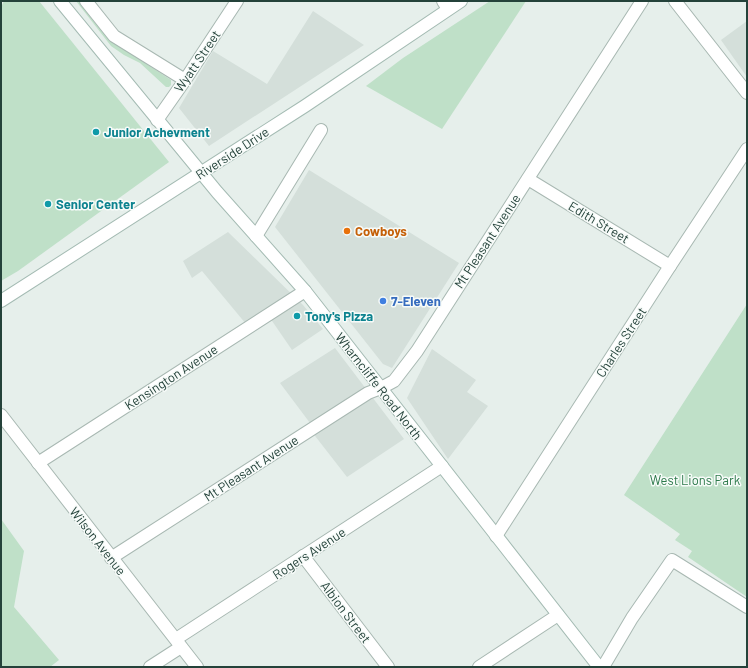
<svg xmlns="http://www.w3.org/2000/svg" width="748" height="668" viewBox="0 0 748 668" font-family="Barlow,sans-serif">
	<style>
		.built { fill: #d4dfda }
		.green { fill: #bfe0c8 }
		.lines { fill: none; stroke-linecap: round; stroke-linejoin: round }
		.minor-casing { stroke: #a8b8b2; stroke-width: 14 }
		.secondary-casing { stroke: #a4bbb3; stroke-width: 14 }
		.minor { stroke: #fff; stroke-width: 12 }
		.secondary { stroke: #fff; stroke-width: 12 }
		.culture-dot { fill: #0f9aa8; stroke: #f7fbf9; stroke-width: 1.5 }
		.food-dot { fill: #e8710a; stroke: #f7fbf9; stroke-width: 1.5 }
		.shop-dot { fill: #3f7fe0; stroke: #f7fbf9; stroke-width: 1.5 }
		.labels { text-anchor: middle; stroke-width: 3; stroke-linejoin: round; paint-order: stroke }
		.street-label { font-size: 13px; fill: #24423a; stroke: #f7fbf9 }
		.culture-label { font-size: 13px; font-weight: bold; fill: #0d838f; stroke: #f7fbf9; text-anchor: start }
		.food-label { font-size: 13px; font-weight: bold; fill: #c56008; stroke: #f7fbf9; text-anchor: start }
		.shop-label { font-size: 13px; font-weight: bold; fill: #366cbe; stroke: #f7fbf9; text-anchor: start }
		.park-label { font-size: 13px; fill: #2d7a4b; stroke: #f7fbf9 }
	</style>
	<rect width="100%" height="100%" fill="#e6efeb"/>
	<g class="built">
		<path d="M 313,11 L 364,45 L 209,146 L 179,108 L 213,51 L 267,84 Z"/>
		<path d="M 747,21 L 747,77 L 721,40 Z"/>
		<path d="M 309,170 L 459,263 L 392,368 L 383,364 L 275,227 Z"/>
		<path d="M 228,232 L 303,305 L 323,329 L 292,350 L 270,318 L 251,330 L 202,271 L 192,278 L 183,261 Z"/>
		<path d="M 335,348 L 404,439 L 347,477 L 312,432 L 310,423 L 280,383 Z"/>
		<path d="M 432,349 L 476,380 L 467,392 L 488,406 L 448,459 L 407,398 Z"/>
	</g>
	<g class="green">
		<path d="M 4,1 L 39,1 L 169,162 L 18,271 L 1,281 L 1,7 Z"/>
		<path d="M 76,1 L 79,1 L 111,41 L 171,80 L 171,85 L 169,87 L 166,87 L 140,63 L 124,55 L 111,46 Z"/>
		<path d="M 490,1 L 526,1 L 442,129 L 366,86 L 403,58 Z"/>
		<path d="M 747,304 L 747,597 L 688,557 L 692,551 L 675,540 L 680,534 L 624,495 Z"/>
		<path d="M 1,519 L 24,551 L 14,607 L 59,660 L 50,667 L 1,667 Z"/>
	</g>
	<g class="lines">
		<defs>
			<g id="minor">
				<path d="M 86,1 L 114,36 L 185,80"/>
				<path d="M 443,1 L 448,9"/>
				<path d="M 675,1 L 747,93"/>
				<path d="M 157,120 L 185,80 L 237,1"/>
				<path d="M 528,179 L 670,266"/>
				<path d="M 256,236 L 321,130"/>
				<path d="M 1,415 L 197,667"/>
				<path d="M 38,463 L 305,291"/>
				<path d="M 496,536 L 670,266 L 747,149"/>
				<path d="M 303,556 L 388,667"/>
				<path d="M 111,558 L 368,393 L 381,388 L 394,381 L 417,351 L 642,1"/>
				<path d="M 176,639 L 442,466"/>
				<path d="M 150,667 L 181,647"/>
				<path d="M 479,667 L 558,615"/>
				<path d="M 603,667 L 632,618 L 672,560 L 747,607"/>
			</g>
			<g id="secondary">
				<path d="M 60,1 L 217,192 L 305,291 L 599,667"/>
				<path d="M 1,301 L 305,106 L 461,1"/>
			</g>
		</defs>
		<use href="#minor" class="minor-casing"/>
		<use href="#secondary" class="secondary-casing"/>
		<use href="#minor" class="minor"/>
		<use href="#secondary" class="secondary"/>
	</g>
	<g class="culture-dot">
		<circle cx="96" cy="132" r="4"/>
		<circle cx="48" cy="204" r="4"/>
		<circle cx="297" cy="316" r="4"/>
	</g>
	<circle class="food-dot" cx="347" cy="231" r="4"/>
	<circle class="shop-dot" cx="383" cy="301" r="4"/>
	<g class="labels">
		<g class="street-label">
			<text transform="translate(197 61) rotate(-56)" y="5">Wyatt Street</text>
			<text transform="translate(232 153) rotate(-33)" y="5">Riverside Drive</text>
			<text transform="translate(599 222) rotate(31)" y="5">Edith Street</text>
			<text transform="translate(487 241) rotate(-57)" y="5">Mt Pleasant Avenue</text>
			<text transform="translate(621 342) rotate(-57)" y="5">Charles Street</text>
			<text transform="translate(171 377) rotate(-33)" y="5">Kensington Avenue</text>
			<text transform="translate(379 386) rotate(52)" y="5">Wharncliffe Road North</text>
			<text transform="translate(251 468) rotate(-33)" y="5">Mt Pleasant Avenue</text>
			<text transform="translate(98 541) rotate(52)" y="5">Wilson Avenue</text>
			<text transform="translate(309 553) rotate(-33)" y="5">Rogers Avenue</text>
			<text transform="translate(346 612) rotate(53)" y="5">Albion Street</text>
		</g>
		<g class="culture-label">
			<text x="104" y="137">Junior Achevment</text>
			<text x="56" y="209">Senior Center</text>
			<text x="305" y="321">Tony's Pizza</text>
		</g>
		<g class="food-label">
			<text x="355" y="236">Cowboys</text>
		</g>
		<g class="shop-label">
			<text x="391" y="306">7-Eleven</text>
		</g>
		<g class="park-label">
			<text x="695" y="485">West Lions Park</text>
		</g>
	</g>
	<rect width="748" height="668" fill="none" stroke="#24423a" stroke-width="4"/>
</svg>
